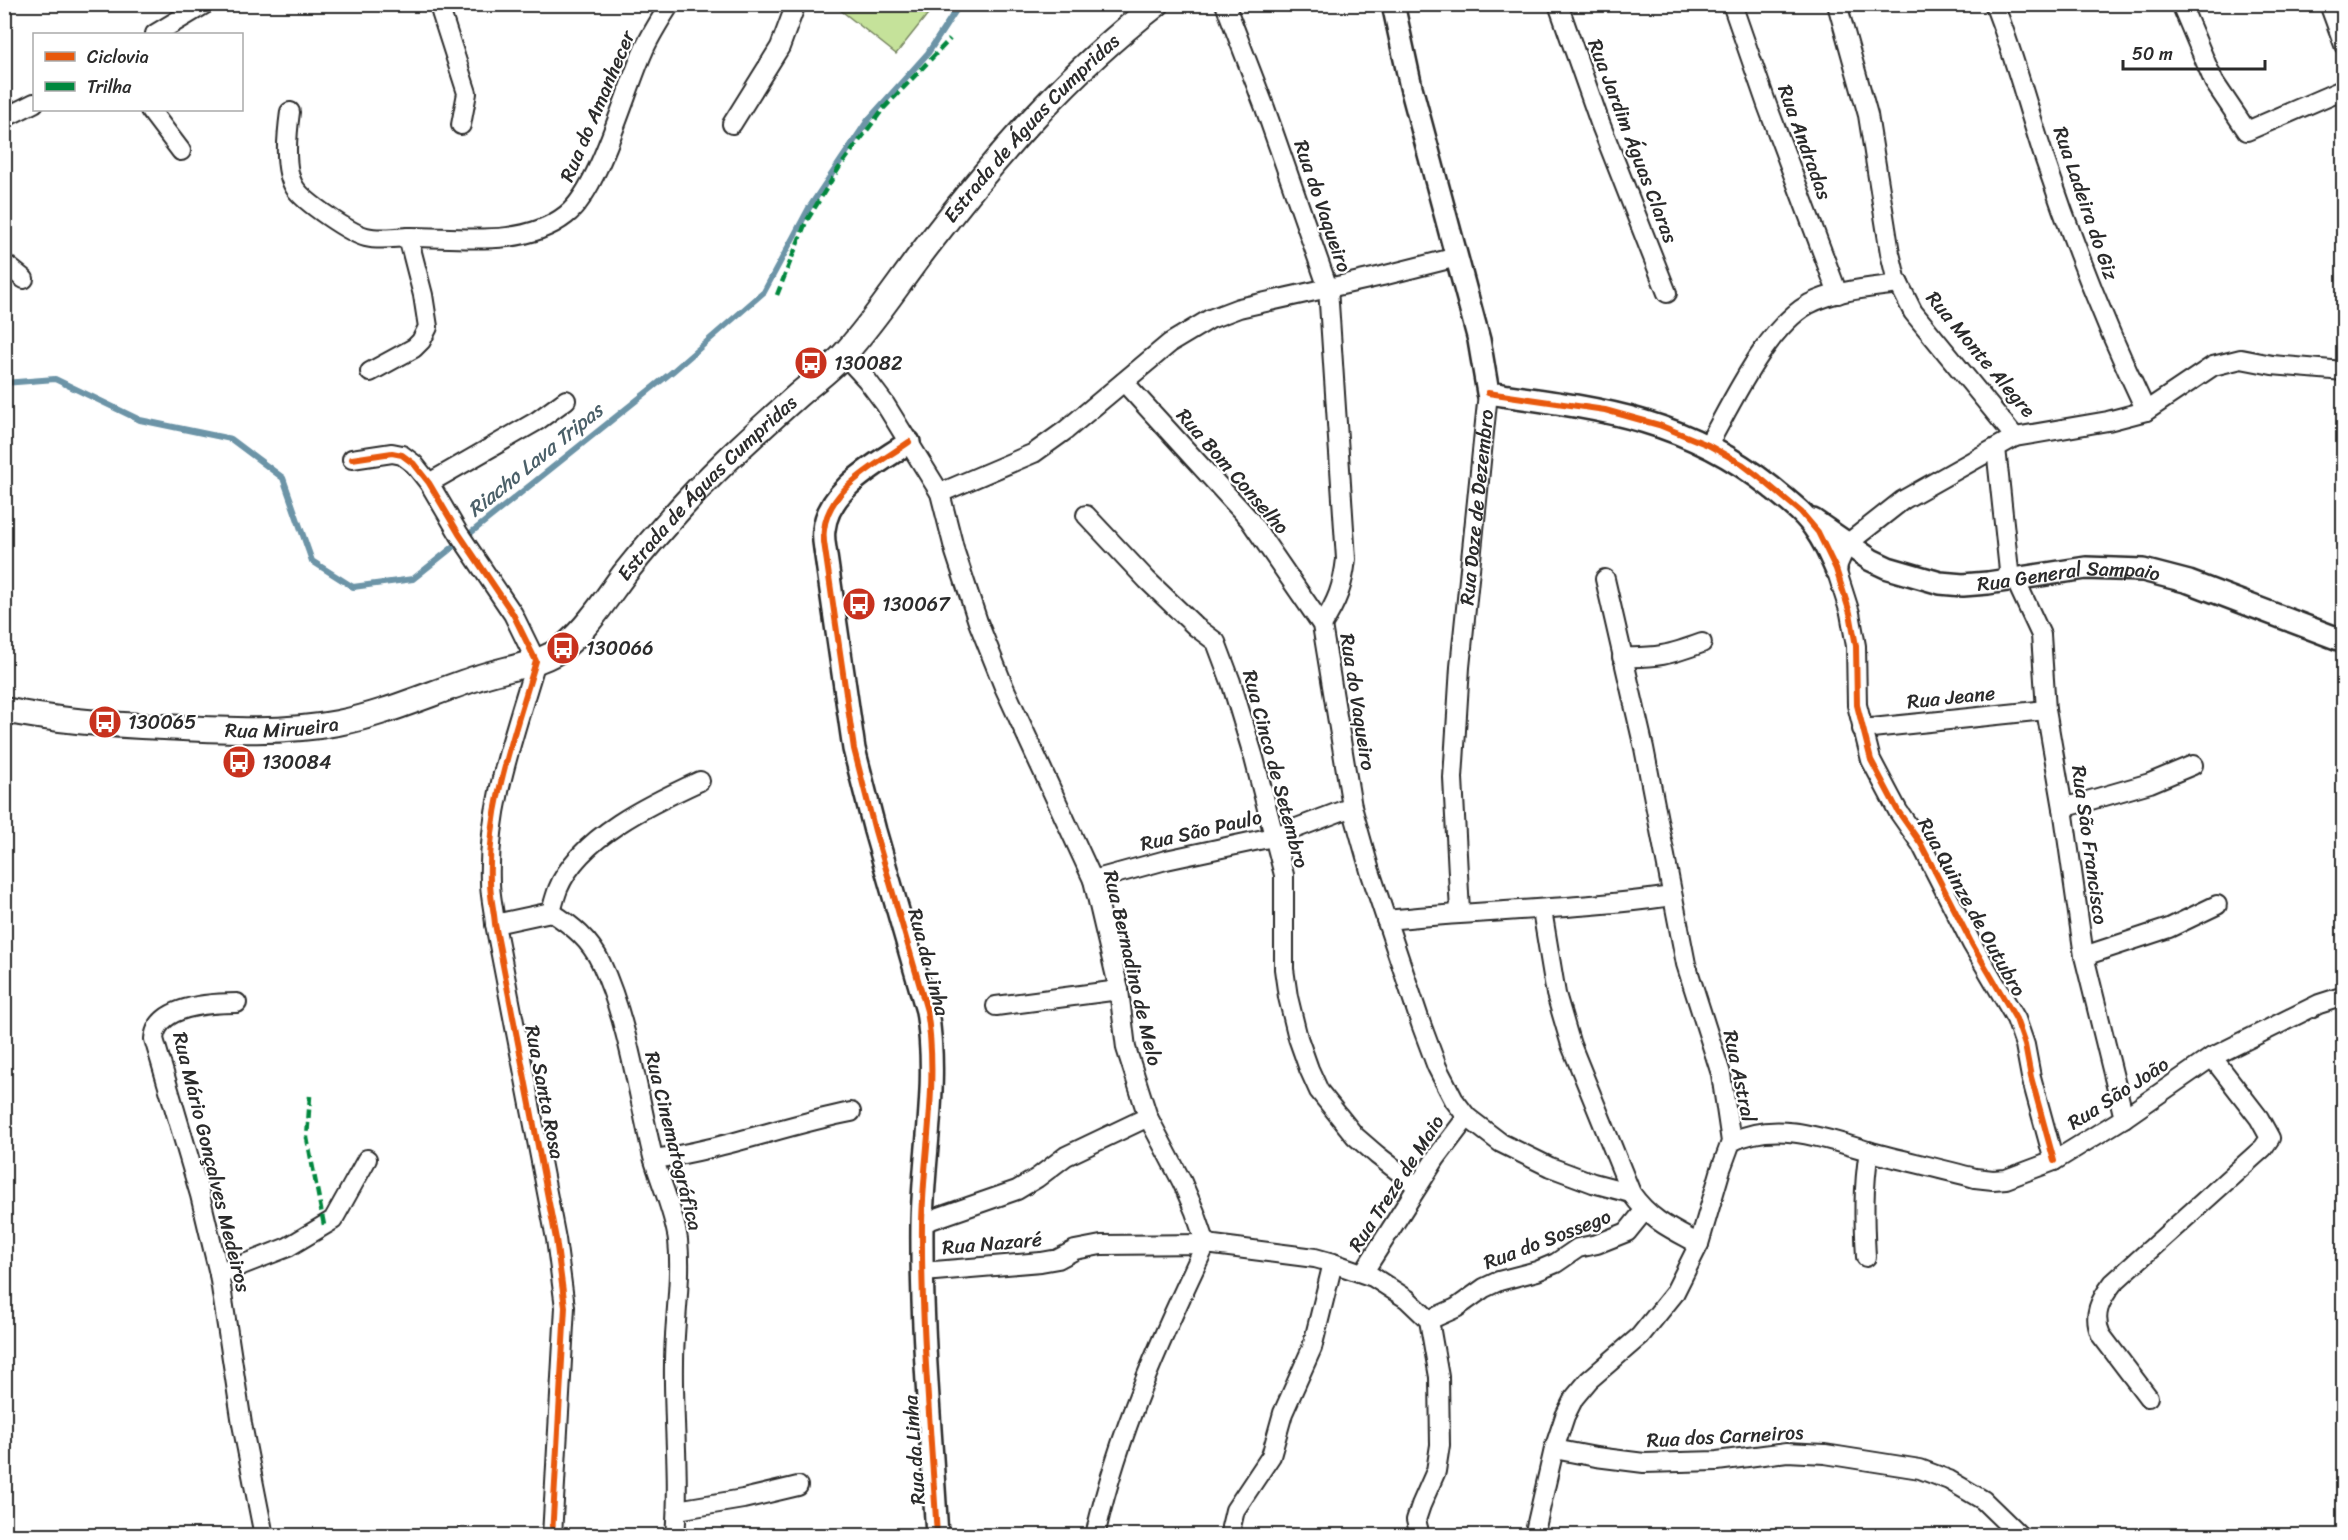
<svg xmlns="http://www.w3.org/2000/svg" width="2348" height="1540" viewBox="0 0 2348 1540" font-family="Sriracha,sans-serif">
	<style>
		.green { fill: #c5e29a; stroke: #788662; stroke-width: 1.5 }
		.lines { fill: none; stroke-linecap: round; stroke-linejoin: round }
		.stream { stroke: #6c94a7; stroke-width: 6 }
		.minor-casing { stroke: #2b2b2b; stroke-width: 22 }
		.tertiary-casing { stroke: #2b2b2b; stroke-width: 26 }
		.secondary-casing { stroke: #2b2b2b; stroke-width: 28 }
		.minor { stroke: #fff; stroke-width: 18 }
		.tertiary { stroke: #fff; stroke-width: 21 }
		.secondary { stroke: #fff; stroke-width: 24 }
		.quiet { stroke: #00873e; stroke-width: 4.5; stroke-dasharray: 9 4.5; stroke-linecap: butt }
		.cycleway-casing { stroke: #fff; stroke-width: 10 }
		.cycleway { stroke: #e8590c; stroke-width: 6 }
		.labels { text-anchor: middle; stroke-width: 4.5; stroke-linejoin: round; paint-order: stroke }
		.street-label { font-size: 20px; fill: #2b2b2b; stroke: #fff }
		.poi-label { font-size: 20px; fill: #2b2b2b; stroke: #fff; text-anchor: start }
		.water-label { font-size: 21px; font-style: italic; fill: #4b6069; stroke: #fff }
	</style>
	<rect width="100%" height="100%" fill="#fff"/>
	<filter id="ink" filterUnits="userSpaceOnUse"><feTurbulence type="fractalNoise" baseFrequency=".0167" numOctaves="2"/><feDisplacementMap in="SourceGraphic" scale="12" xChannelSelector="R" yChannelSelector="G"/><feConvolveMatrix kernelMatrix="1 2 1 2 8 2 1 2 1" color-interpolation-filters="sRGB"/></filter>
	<g filter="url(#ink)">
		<path class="green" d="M 834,5 L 935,5 L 896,54 Z"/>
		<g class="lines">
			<path class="stream" d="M 4,383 L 55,379 L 140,420 L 231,439 L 283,478 L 312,561 L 353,587 L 413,579 L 672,372 L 764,292 L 809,208 L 868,120 L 928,53 L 960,4"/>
			<defs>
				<g id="minor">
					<path d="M 440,4 L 441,12 L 467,93 L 461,125"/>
					<path d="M 1225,4 L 1265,108 L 1328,288 L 1346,559 C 1343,586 1337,602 1322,625"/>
					<path d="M 1558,4 L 1600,123 L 1667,293"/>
					<path d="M 1732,4 L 1767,105 L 1838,294"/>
					<path d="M 1837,4 L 1868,115 L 1890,253 L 1896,278 L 1913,312 L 2015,437 L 2108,421 L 2146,411 L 2213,366 L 2241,359 L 2272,365 L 2344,371"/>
					<path d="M 1994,4 C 2014,54 2027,106 2044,157 C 2073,244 2107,329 2146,411"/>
					<path d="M 2181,4 L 2214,82 L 2247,131 L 2344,89"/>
					<path d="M 2329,4 L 2344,45"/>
					<path d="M 155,34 L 205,4"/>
					<path d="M 150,110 L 181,151"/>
					<path d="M 290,112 C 287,134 283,170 295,188 C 304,202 350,233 366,237 C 381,241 396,237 411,237 C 460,237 524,248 566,215 C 599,190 625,92 643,52 C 650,35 661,19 670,4"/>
					<path d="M 4,118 L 34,103"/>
					<path d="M 732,124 L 780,47 L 796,4"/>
					<path d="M 4,263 L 24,279"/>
					<path d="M 844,355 L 867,380 L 885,404 L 940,493 L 955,552 L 978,622 L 1004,687 L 1093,880 L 1119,990 L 1126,1048 L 1148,1117 L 1182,1182 L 1195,1212 L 1206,1244"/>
					<path d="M 370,372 L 414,348 L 421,341 L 428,327 L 423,295 L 408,237"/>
					<path d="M 1124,382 L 1249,519 L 1322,625 L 1352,807 L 1370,871 L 1421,1024 L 1437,1067 L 1454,1100 L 1467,1117 L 1501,1143 L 1550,1167 L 1593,1183 L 1631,1193"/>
					<path d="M 2015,437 L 1903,500 L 1847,544 L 1836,569 L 1850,613 L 1856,646 L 1857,705 L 1871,760 L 1898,811 L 1921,844 L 1972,944 L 2016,1019 L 2025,1045 L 2031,1077 L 2054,1161"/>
					<path d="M 1708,445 C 1732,403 1766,328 1809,304 C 1836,290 1870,288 1899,284"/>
					<path d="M 1996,448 L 2010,580"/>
					<path d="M 352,459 L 392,453 L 402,455 L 414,464 L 429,483 L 459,534 L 513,614 L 536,661 C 515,733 487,806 490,882 C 490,896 494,910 495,924 L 556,1239 L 565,1307 L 552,1536"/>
					<path d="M 429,483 L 537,421 L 566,400"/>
					<path d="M 940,493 L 1034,453 L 1066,430 L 1170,343 L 1210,319 L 1239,308 L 1382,276 L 1457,257"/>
					<path d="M 1086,515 L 1147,580 L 1196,627 L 1216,642 L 1231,682 L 1254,758 L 1284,875 L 1284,969 L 1288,997 L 1298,1038 L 1309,1069 L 1319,1091 L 1355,1136 L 1377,1155 L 1417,1186"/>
					<path d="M 2015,579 L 2041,635 L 2046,710 L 2063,808 L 2084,956 L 2124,1118"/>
					<path d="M 1622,657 C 1657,658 1669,655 1702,643"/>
					<path d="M 1862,729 L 2046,710"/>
					<path d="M 2063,808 L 2150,783 L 2193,765"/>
					<path d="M 1093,880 L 1166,860 L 1273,837 L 1352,807"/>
					<path d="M 1542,910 L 1556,994 L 1571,1045 L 1631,1193 C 1650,1220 1671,1229 1699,1244"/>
					<path d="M 551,912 C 553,905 555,897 558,889 C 579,837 652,803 700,781"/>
					<path id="s1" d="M 1460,912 L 1453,778 L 1460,667 L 1488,393"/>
					<path d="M 1386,920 C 1481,910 1577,910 1672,896"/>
					<path d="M 495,924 L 551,912 C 573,926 590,940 601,963 C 628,1021 638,1095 653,1157 C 661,1184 674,1211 678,1240 C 682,1280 674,1322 674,1363 C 673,1420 680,1478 675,1536"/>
					<path d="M 2084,956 L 2169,928 L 2217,905"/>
					<path d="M 237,1003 C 212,1003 157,1005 154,1039 L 200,1195 L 219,1274 L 242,1424 L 264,1536"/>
					<path d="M 996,1006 L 1119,990"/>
					<path d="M 1731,1142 C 1776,1119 1827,1139 1871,1152 C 1906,1161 1941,1169 1975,1178 L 1993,1180 L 2006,1179 L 2054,1161 L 2124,1118 L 2212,1057 L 2319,1004 L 2344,996"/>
					<path d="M 654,1159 C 721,1150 785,1125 851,1112"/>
					<path d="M 922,1223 L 1017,1190 L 1037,1178 L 1066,1156 L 1148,1117"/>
					<path d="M 1866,1257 C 1864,1221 1863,1187 1869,1151"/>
					<path d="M 923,1272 L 1041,1262 L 1058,1259 L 1075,1250 L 1101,1245 L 1206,1244 L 1315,1258 L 1333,1263 L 1373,1277 L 1407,1299 L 1429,1320 L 1439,1377 L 1440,1445 L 1436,1471 L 1421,1505 L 1416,1520 L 1420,1536"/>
					<path d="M 1363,1273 L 1436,1158 L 1467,1117"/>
					<path d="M 219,1274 L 288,1247 L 333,1220 L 367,1159"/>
					<path d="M 1429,1320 L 1456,1308 L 1484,1288 L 1499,1281 L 1537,1271 L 1556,1263 L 1578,1248 L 1597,1244 L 1627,1232 L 1644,1211"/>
					<path d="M 2148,1397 L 2101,1335 C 2092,1315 2100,1300 2113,1283 L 2263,1148 L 2270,1138 L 2259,1118 L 2212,1057"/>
					<path d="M 1554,1449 L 1596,1457 L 1644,1463 L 1717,1461 L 1787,1452 L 1825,1454 L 1920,1469 L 1949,1480 L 1983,1500 L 2020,1536"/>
					<path d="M 677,1510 L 743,1499 L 798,1486"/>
					<path d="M 1095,1536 C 1118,1433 1161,1338 1206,1244"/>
					<path d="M 1233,1536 L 1231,1527 L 1235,1510 L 1271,1456 L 1283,1413 L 1312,1348 L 1333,1263"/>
					<path d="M 1534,1536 L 1554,1449 L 1565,1416 L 1574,1398 L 1589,1380 L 1640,1336 L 1674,1294 L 1699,1244 L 1721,1169 L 1731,1142 L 1721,1074 L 1686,964 L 1644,748 L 1605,579"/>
				</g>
				<g id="tertiary">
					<path d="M 1393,4 L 1411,87 L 1479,340 L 1488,393 C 1595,408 1683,417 1771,487 C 1788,501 1805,513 1817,532 C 1825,543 1830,556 1836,569"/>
					<path d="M 909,442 C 878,464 828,488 824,530 C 823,536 824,543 825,549 L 854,749 L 875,831 L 927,1011 C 939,1084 923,1153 922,1225 C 921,1329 931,1432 937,1536"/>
					<path id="s2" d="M 1813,520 L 1871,560 L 1888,568 L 1940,583 L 1963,585 L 1988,583 L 2086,568 L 2143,570 L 2189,582 L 2344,641"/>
				</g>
				<g id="secondary">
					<path id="s3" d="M 4,710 C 58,721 109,725 164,727 C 222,730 281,734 338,723 C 385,714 431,693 477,678 C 505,668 542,665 565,646 C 589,626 607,597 625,573 C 645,548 666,524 687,501 C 722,463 760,429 798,395 C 814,381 833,368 847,351 C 878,316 902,278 931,241 C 997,155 1070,71 1157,4"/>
				</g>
			</defs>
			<use href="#minor" class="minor-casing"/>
			<use href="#tertiary" class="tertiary-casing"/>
			<use href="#secondary" class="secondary-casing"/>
			<use href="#minor" class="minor"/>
			<use href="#tertiary" class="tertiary"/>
			<use href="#secondary" class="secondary"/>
			<g class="quiet">
				<path d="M 777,295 L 806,222 L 839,168 L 883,109 L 950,39"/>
				<path d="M 310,1096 L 307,1138 L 324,1225"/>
			</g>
			<defs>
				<g id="cycleway">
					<path d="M 1488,393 L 1605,410 L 1659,425 L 1708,445 L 1742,464 L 1759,477 L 1801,512 L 1818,532 L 1836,569 L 1850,613 L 1856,646 L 1857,705 L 1871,760 L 1898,811 L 1921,844 L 1972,944 L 2016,1019 L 2025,1045 L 2031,1077 L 2054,1161"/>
					<path d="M 909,442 C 878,464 828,488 824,530 C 823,536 824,543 825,549 L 854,749 L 875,831 L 927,1011 C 939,1084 923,1153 922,1225 C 921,1329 931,1432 937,1536"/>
					<path d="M 352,459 L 392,453 L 402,455 L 414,464 L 429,483 L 459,534 L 513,614 L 536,661 C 515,733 487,806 490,882 C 490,896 494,910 495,924 L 556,1239 L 565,1307 L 552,1536"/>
				</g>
			</defs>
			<use href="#cycleway" class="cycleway-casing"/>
			<use href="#cycleway" class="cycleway"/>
		</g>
	</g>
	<defs>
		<symbol id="bus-disc" viewBox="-11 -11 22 22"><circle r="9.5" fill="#c8321e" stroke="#fff"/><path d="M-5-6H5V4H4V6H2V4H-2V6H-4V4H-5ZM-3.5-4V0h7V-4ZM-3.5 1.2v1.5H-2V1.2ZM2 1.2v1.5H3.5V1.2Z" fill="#fff"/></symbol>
	</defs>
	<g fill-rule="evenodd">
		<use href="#bus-disc" x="792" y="344" width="38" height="38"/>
		<use href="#bus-disc" x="840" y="585" width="38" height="38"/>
		<use href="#bus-disc" x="544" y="629" width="38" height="38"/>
		<use href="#bus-disc" x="86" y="703" width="38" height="38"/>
		<use href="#bus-disc" x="220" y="743" width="38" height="38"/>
	</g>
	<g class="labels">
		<g class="street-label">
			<text transform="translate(597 106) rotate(-67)" y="7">Rua do Amanhecer</text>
			<text dy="7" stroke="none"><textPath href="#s3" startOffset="1275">Estrada de Águas Cumpridas</textPath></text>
			<text transform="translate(1633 141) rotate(69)" y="7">Rua Jardim Águas Claras</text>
			<text transform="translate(1805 142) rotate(70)" y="7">Rua Andradas</text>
			<text transform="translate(2086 203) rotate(71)" y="7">Rua Ladeira do Giz</text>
			<text transform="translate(1323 206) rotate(71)" y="7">Rua do Vaqueiro</text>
			<text transform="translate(1981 354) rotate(50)" y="7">Rua Monte Alegre</text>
			<text transform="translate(1233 471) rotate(49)" y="7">Rua Bom Conselho</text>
			<text dy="7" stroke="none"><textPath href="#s3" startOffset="789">Estrada de Águas Cumpridas</textPath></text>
			<text dy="7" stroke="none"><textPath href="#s1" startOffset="406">Rua Doze de Dezembro</textPath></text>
			<text dy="7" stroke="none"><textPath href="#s2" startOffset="273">Rua General Sampaio</textPath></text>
			<text transform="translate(1951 697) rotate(-6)" y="7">Rua Jeane</text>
			<text transform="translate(1358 702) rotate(81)" y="7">Rua do Vaqueiro</text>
			<text dy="7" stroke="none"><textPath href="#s3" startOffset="279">Rua Mirueira</textPath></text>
			<text transform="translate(1276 769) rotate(75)" y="7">Rua Cinco de Setembro</text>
			<text transform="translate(1201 830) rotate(-13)" y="7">Rua São Paulo</text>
			<text transform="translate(2090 845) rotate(82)" y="7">Rua São Francisco</text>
			<text transform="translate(1972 907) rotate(61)" y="7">Rua Quinze de Outubro</text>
			<text transform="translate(929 962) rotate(75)" y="7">Rua da Linha</text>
			<text transform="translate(1133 968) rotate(77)" y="7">Rua Bernadino de Melo</text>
			<text transform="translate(1740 1076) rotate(78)" y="7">Rua Astral</text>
			<text transform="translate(545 1092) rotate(79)" y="7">Rua Santa Rosa</text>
			<text transform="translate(2118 1093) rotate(-33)" y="7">Rua São João</text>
			<text transform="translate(674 1141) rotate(76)" y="7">Rua Cinematográfica</text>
			<text transform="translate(212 1162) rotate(76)" y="7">Rua Mário Gonçalves Medeiros</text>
			<text transform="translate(1396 1183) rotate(-57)" y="7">Rua Treze de Maio</text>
			<text transform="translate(1547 1239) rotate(-21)" y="7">Rua do Sossego</text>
			<text transform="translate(992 1243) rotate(-5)" y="7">Rua Nazaré</text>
			<text transform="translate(1725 1436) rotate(-3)" y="7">Rua dos Carneiros</text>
			<text transform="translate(914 1450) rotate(-94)" y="7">Rua da Linha</text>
		</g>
		<g class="poi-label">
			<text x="834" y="370">130082</text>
			<text x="882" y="611">130067</text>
			<text x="586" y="655">130066</text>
			<text x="128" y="729">130065</text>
			<text x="262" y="769">130084</text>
		</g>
		<g class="water-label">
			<text transform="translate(535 460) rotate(-39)" y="7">Riacho Lava Tripas</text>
		</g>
	</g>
	<rect width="2348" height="1540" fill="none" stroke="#fff" stroke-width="24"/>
	<rect x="12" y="12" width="2324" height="1516" fill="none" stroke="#2b2b2b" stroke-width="2" filter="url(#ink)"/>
	<rect x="33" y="33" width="210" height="78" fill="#ffffff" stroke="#aaaaaa" stroke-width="1.5"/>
	<rect x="45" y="52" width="30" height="9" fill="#e8590c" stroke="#aaaaaa" stroke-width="1.5"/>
	<text x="87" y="63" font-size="18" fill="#2b2b2b">Ciclovia</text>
	<rect x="45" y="82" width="30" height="9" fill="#00873e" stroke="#aaaaaa" stroke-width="1.5"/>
	<text x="87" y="93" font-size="18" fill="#2b2b2b">Trilha</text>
	<path d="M2123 60v9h142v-9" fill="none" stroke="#2b2b2b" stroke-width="3"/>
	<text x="2132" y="60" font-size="18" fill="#2b2b2b" stroke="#ffffff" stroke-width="4.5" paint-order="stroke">50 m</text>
</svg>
